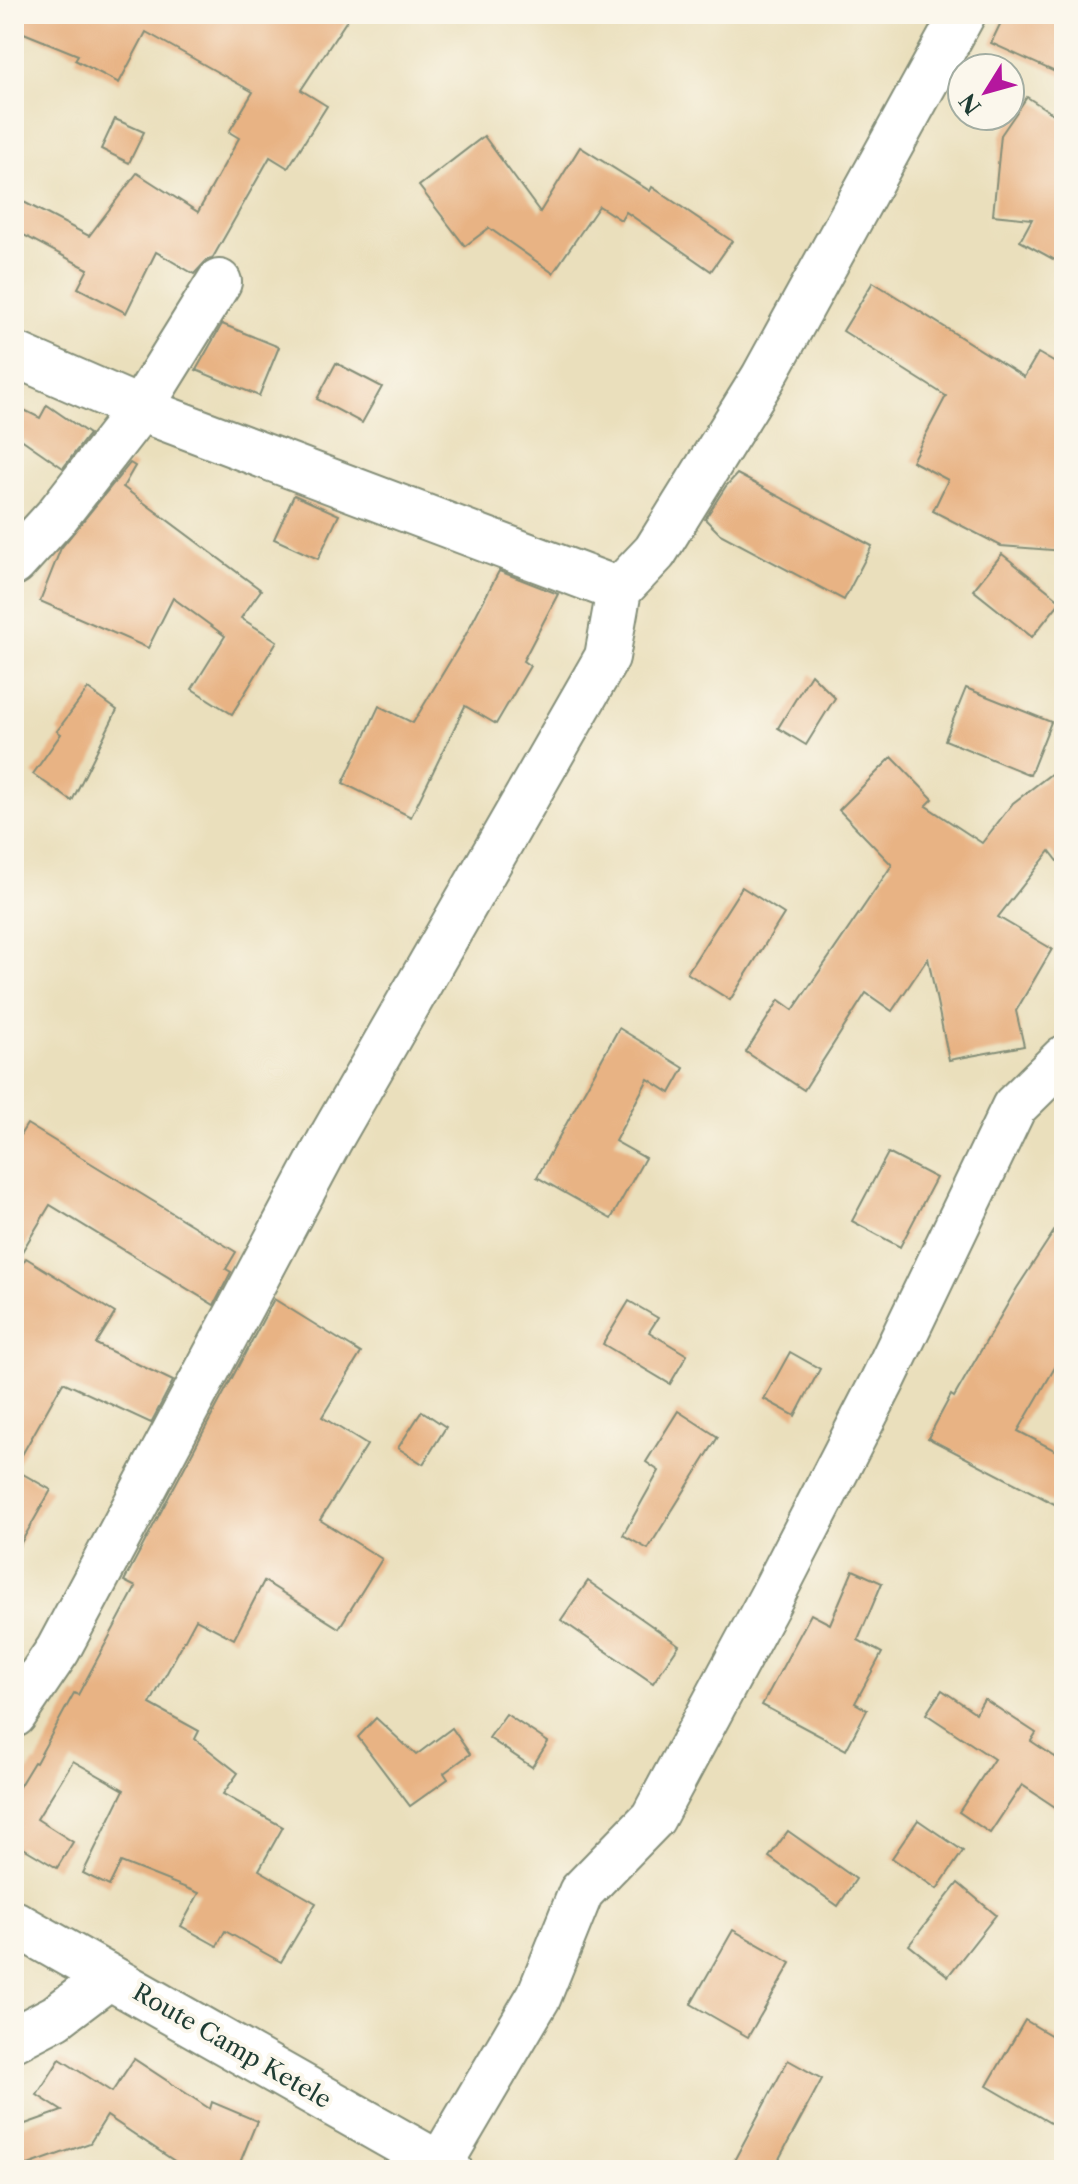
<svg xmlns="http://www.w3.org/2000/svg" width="1078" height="2184" viewBox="0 0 1078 2184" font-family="'Libre Caslon Text',serif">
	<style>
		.building { fill: #e8b384 }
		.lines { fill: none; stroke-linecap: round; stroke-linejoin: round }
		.minor-casing { stroke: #848e78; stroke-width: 48 }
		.minor { stroke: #fff; stroke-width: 44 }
		.labels { text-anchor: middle; stroke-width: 8; stroke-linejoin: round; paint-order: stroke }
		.street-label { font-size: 24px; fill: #1f3d34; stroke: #fbf7ec }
	</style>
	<rect width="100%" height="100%" fill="#fbf7ec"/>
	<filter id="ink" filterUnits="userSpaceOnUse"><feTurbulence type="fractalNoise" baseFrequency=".0125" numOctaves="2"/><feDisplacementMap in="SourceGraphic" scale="16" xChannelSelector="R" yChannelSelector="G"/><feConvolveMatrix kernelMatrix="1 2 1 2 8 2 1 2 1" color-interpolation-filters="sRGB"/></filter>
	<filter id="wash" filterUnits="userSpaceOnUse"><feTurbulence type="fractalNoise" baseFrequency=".006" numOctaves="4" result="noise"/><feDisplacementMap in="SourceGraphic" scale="32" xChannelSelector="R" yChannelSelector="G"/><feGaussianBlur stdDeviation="1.8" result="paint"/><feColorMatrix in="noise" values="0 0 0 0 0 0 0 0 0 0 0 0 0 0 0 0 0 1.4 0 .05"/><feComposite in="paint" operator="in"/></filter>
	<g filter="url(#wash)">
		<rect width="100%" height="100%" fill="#eadfbc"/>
		<g id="blocks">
			<g class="building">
				<path d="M 14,14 L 351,14 L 301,90 L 327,106 L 288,168 L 270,157 L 212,259 L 207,260 L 194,274 L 156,252 L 126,313 L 78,288 L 88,269 L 14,230 L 14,197 L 89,236 L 137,173 L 198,212 L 239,138 L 229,132 L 253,92 L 146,32 L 119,83 L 75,60 L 78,55 L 14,29 Z"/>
				<path d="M 1005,14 L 1064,14 L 1064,76 L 991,43 Z"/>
				<path d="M 1027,97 L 1064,121 L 1064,265 L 1020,241 L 1032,219 L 993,215 L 1001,135 Z"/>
				<path d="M 115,119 L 144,132 L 129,163 L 101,149 Z"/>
				<path d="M 484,136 L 540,212 L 580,147 L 650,191 L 652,187 L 732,241 L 711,271 L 626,212 L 621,220 L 599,206 L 553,273 L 489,228 L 465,246 L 419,186 Z"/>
				<path d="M 873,282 L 1024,377 L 1038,353 L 1064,368 L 1064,551 L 1001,546 L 933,511 L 948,480 L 912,461 L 946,396 L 843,331 Z"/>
				<path d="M 222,324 L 279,347 L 259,396 L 196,370 Z"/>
				<path d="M 336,363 L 382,387 L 362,423 L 317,399 Z"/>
				<path d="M 14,405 L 40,418 L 47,405 L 89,434 L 63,468 L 14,434 Z"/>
				<path d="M 130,463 L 135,466 L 123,487 L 261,590 L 241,618 L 277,641 L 232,714 L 192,689 L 225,636 L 173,598 L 148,648 L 40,601 L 61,548 Z"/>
				<path d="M 737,474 L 872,546 L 844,600 L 720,534 L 705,519 L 726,486 Z"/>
				<path d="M 294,495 L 339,515 L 318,559 L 274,539 Z"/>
				<path d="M 1002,554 L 1061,601 L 1032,637 L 973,590 Z"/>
				<path d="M 499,571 L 558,594 L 523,661 L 530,666 L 496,724 L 465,706 L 411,817 L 343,783 L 379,706 L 413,723 L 464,638 Z"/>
				<path d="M 811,674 L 835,698 L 806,745 L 778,728 Z"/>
				<path d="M 966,688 L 1051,722 L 1030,775 L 945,740 Z"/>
				<path d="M 88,689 L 117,710 L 72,801 L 33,774 L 61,734 L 57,731 Z"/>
				<path d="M 892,757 L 933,799 L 926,806 L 982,843 L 1013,803 L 1051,774 L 1064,790 L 1064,869 L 1050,851 L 998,917 L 1052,949 L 1016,1011 L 1024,1046 L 949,1060 L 928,958 L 892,1011 L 866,993 L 804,1090 L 746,1052 L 779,1000 L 793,1010 L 892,865 L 839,810 Z"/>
				<path d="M 742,887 L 784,914 L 730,1000 L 687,973 Z"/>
				<path d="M 619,1028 L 684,1068 L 670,1093 L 648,1079 L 615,1141 L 645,1158 L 611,1219 L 537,1177 Z"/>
				<path d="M 27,1124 L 236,1252 L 226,1269 L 231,1272 L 214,1305 L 50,1205 L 14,1265 L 14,1145 Z"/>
				<path d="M 888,1153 L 936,1178 L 900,1247 L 852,1221 Z"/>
				<path d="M 1064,1216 L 1064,1352 L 1018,1431 L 1064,1455 L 1064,1509 L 928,1438 L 951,1395 L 954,1397 L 1017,1288 Z"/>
				<path d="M 26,1258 L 115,1313 L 96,1344 L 173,1381 L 151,1423 L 63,1382 L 14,1469 L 14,1277 Z"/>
				<path d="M 274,1299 L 361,1353 L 322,1417 L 367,1445 L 320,1520 L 382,1559 L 339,1628 L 264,1581 L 234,1639 L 196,1619 L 150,1704 L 199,1731 L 195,1739 L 238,1773 L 223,1794 L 283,1827 L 259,1870 L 316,1903 L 281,1962 L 225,1931 L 217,1946 L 181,1926 L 199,1893 L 121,1862 L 109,1886 L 83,1873 L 124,1790 L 73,1761 L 37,1819 L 73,1842 L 57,1868 L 20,1846 L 14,1856 L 14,1795 L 34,1762 L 36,1763 L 74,1693 L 78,1695 L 136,1587 L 124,1581 Z"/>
				<path d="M 629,1301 L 658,1318 L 649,1332 L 687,1355 L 670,1384 L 603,1344 Z"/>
				<path d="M 790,1352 L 820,1369 L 795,1416 L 764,1399 Z"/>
				<path d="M 422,1411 L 446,1427 L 423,1464 L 398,1448 Z"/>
				<path d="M 678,1411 L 718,1437 L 648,1549 L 623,1535 L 659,1471 L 646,1462 Z"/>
				<path d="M 14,1469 L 51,1490 L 14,1555 Z"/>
				<path d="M 853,1570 L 882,1583 L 858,1640 L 882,1653 L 855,1703 L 867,1710 L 846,1750 L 762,1705 L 811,1614 L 830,1624 Z"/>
				<path d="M 588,1581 L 679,1645 L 653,1683 L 561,1620 Z"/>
				<path d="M 942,1690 L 976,1713 L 984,1699 L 1036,1733 L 1031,1741 L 1064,1763 L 1064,1813 L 1022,1785 L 990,1833 L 959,1812 L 994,1759 L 926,1714 Z"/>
				<path d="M 506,1714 L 548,1742 L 532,1767 L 489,1738 Z"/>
				<path d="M 376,1718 L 416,1755 L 452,1728 L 470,1754 L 444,1773 L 448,1779 L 410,1806 L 358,1737 Z"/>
				<path d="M 918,1820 L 963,1851 L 937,1889 L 892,1858 Z"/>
				<path d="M 788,1831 L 856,1879 L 838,1906 L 769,1857 Z"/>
				<path d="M 958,1883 L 996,1915 L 948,1976 L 909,1945 Z"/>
				<path d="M 733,1930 L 791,1963 L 748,2037 L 691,2004 Z"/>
				<path d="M 1025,2020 L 1064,2043 L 1064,2131 L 987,2086 Z"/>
				<path d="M 60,2059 L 112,2092 L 134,2059 L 210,2109 L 212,2102 L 257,2121 L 237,2170 L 188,2170 L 107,2116 L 90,2143 L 14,2170 L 14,2128 L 62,2111 L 37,2095 Z"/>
				<path d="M 788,2060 L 822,2079 L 773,2170 L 729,2170 Z"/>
			</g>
		</g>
	</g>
	<g filter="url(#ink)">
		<use href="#blocks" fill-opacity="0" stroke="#848e78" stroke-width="2"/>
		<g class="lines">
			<defs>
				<g id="minor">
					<path d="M 14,354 L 140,409 L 619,590"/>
					<path d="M 14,563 L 56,517 L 140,409 L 219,282"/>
					<path d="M 14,1715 L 58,1650 L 331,1138 L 607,657 L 619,590 L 655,552 L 763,378 L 963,14"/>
					<path d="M 14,1923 L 450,2170"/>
					<path d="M 14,2039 L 56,2017 L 109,1977"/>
					<path d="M 440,2164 L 539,1996 L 581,1892 L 653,1818 L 772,1596 L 882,1382 L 1014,1107 L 1064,1058"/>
				</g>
			</defs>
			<use href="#minor" class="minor-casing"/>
			<use href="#minor" class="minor"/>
		</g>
	</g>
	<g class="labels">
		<g class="street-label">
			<text transform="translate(232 2046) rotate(30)" y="8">Route Camp Ketele</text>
		</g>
	</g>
	<rect width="1078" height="2184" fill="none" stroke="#fbf7ec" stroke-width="48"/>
	<g transform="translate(986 92) rotate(233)"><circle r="38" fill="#fbf7ec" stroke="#a3ada2" stroke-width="2"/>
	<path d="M0-6L14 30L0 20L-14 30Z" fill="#b5179e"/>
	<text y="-12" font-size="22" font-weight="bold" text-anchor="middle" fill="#1f3d34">N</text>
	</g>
</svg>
